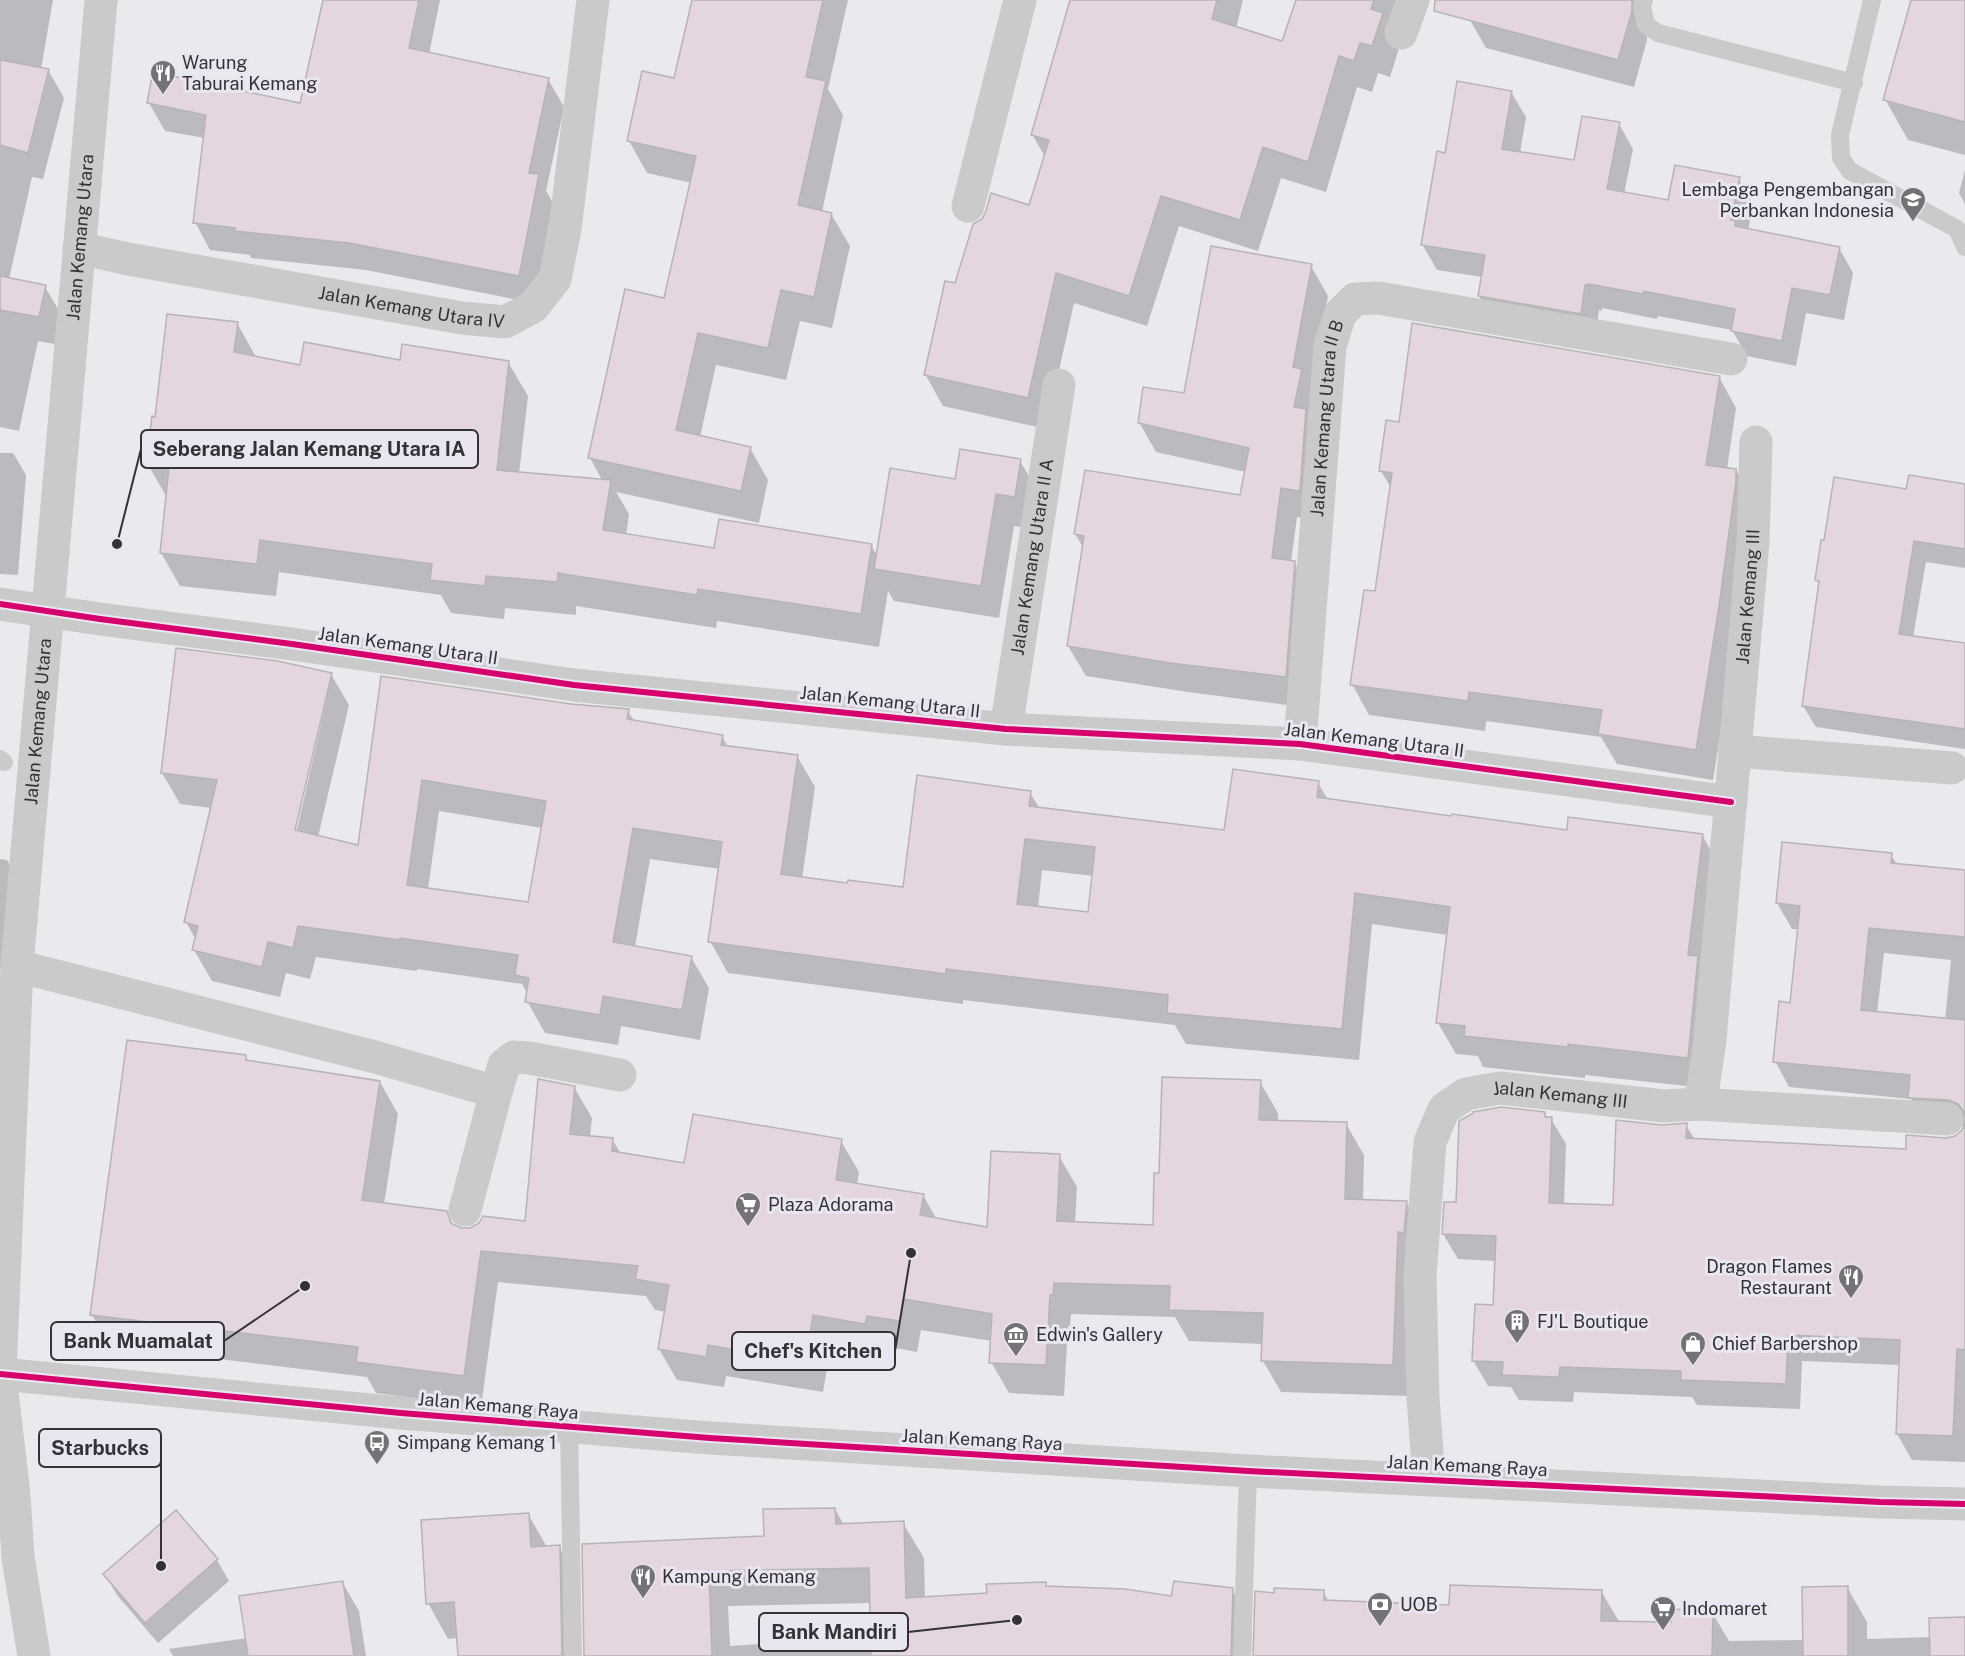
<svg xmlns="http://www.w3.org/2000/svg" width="1965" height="1656" viewBox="0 0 1965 1656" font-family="'Public Sans',sans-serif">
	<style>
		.shadow { fill: #0003; fill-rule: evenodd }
		.building { fill: #e4d5de; stroke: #b6b4b7; stroke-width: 1.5; fill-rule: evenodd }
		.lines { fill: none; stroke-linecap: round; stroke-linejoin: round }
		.service { stroke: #cacacb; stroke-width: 18 }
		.minor { stroke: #cacacb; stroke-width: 33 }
		.tertiary { stroke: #cacacb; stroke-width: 33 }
		.cycleway-casing { stroke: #e9e6f1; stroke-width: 10 }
		.cycleway { stroke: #d6006c; stroke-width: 6 }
		.labels { text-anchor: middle; stroke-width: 6; stroke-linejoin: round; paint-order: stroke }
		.poi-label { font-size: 18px; fill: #333236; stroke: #e9e6f1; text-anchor: start }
		.street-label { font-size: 18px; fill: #333236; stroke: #e9e6f1 }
		.leader { fill: none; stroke: #333236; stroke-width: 2 }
		.callout-dot { fill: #333236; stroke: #e9e6f1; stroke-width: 2 }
		.callout { fill: #e9e6f1; stroke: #333236; stroke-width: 2 }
		.callout-label { font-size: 20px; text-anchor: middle; font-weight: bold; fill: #333236 }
	</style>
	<rect width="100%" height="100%" fill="#eae9ee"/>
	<g class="shadow">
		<path d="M 0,0 L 53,0 L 41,69 L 48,70 L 64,98 L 43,179 L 32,177 L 9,279 L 45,287 L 61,314 L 55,344 L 38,341 L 19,431 L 0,427 Z"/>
		<path d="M 325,0 L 440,0 L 429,54 L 548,79 L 564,107 L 546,191 L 553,203 L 534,303 L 366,270 L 251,258 L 250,255 L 210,250 L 195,222 L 205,138 L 165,131 L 149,103 L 301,104 Z"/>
		<path d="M 694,0 L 848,0 L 828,89 L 843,115 L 822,212 L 831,214 L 850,246 L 832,328 L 800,321 L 786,380 L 716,365 L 700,437 L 750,448 L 768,480 L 759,523 L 616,492 L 629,514 L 626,535 L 715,550 L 871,545 L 877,556 L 957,480 L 1020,461 L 1039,493 L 1033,529 L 1014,526 L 999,618 L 894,601 L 888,591 L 879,647 L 717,621 L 716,628 L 576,606 L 576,615 L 505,608 L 504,619 L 451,613 L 441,595 L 279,572 L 276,596 L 180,586 L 161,553 L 166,496 L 147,463 L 156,419 L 237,323 L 256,357 L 302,367 L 401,361 L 508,362 L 528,396 L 519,474 L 602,480 L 590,458 L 666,300 L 692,183 L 647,173 L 629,141 L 676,80 Z"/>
		<path d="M 1081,0 L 1243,0 L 1236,28 L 1283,43 L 1297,0 L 1401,0 L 1400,45 L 1390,77 L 1378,73 L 1372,92 L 1357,87 L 1326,192 L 1281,178 L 1258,251 L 1179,226 L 1147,326 L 1074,303 L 1046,429 L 943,406 L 925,374 L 956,285 L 1030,207 L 1045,157 L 1032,134 Z"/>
		<path d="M 1475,0 L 1637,0 L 1647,32 L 1647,40 L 1634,87 L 1486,48 L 1470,20 Z"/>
		<path d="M 1912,0 L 1965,0 L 1965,155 L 1908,140 L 1885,99 Z"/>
		<path d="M 1511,92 L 1526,117 L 1520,153 L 1575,162 L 1619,124 L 1633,149 L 1624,194 L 1669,202 L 1739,179 L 1753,204 L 1748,231 L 1839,248 L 1853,273 L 1844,320 L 1806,313 L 1796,366 L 1747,356 L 1732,330 L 1658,316 L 1657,319 L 1602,308 L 1602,311 L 1599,310 L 1595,339 L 1494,321 L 1479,296 L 1482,277 L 1437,270 L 1422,244 L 1447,155 Z"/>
		<path d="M 1965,170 L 1965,204 L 1959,193 Z"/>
		<path d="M 1311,266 L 1328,296 L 1311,388 L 1317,520 L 1297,517 L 1291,562 L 1294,562 L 1311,592 L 1303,707 L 1188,692 L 1086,676 L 1068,646 L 1084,549 L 1075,534 L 1241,497 L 1246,472 L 1156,452 L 1139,422 L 1185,395 Z"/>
		<path d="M 1719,377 L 1736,408 L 1727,469 L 1736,470 L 1753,501 L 1736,637 L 1713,780 L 1617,764 L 1601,737 L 1486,721 L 1485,731 L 1369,715 L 1352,684 L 1376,593 L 1391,488 L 1381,471 L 1400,423 Z"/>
		<path d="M 0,453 L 13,453 L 26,475 L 18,575 L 0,574 Z"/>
		<path d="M 1965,485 L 1965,568 L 1926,562 L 1913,637 L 1965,644 L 1965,749 L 1816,727 L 1803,706 L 1820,586 L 1816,579 L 1907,490 Z"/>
		<path d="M 331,674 L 349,705 L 318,837 L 359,847 L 383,678 L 571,705 L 628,711 L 634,721 L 722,736 L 728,747 L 797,756 L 815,787 L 802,879 L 848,885 L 904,889 L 1030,793 L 1040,809 L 1226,832 L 1318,783 L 1328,800 L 1568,832 L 1702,835 L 1720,866 L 1705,1088 L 1585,1075 L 1585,1078 L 1483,1067 L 1478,1056 L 1456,1054 L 1438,1023 L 1448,935 L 1372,924 L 1359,1060 L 1186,1044 L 1175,1025 L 963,1000 L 963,1004 L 728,973 L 710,941 L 720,869 L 650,859 L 635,947 L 691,957 L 709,988 L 700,1040 L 621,1026 L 618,1045 L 545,1033 L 527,1001 L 528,995 L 522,984 L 417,969 L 417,971 L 316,957 L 310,979 L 286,973 L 280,997 L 212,981 L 194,950 L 196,940 L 186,922 L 212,808 L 180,804 L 162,773 ZM 324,698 L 327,698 L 295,838 L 292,837 ZM 439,811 L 542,828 L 529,904 L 428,889 ZM 1042,870 L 1094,876 L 1089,914 L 1038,908 Z"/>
		<path d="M 1891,855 L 1897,865 L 1965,872 L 1965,1126 L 1925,1123 L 1911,1099 L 1789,1087 L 1775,1061 L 1792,1004 L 1799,929 L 1792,929 L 1777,903 ZM 1884,953 L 1951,960 L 1945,1020 L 1877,1013 Z"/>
		<path d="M 0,859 L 7,860 L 23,888 L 16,970 L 0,968 Z"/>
		<path d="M 245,1056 L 249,1062 L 380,1082 L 398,1114 L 384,1204 L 446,1212 L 454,1226 L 460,1230 L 526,1223 L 574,1087 L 592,1118 L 590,1137 L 612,1139 L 621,1154 L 685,1165 L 841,1141 L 859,1172 L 857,1185 L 923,1195 L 937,1220 L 989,1228 L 1059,1156 L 1077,1187 L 1075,1224 L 1154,1226 L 1160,1175 L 1260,1082 L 1278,1113 L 1278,1122 L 1346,1124 L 1364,1155 L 1363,1201 L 1406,1202 L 1424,1234 L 1410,1396 L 1281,1392 L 1263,1361 L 1263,1344 L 1189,1341 L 1175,1317 L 1071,1314 L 1070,1326 L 1068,1326 L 1064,1396 L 1009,1393 L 991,1362 L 992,1341 L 921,1330 L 917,1352 L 885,1346 L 883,1355 L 831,1346 L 823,1392 L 726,1376 L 724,1387 L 677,1380 L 659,1349 L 666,1312 L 655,1310 L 646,1296 L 498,1282 L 481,1407 L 376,1393 L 367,1377 L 110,1346 L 92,1315 Z"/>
		<path d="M 1544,1113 L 1547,1119 L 1551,1119 L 1566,1144 L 1564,1205 L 1614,1207 L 1662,1126 L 1686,1125 L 1695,1140 L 1907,1151 L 1956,1137 L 1964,1131 L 1965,1126 L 1965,1462 L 1912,1460 L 1897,1434 L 1900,1365 L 1802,1361 L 1800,1409 L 1697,1405 L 1692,1397 L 1574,1392 L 1573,1402 L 1519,1400 L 1511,1387 L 1488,1386 L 1473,1360 L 1495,1306 L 1496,1261 L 1458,1259 L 1443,1234 L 1458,1204 Z"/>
		<path d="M 835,1509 L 844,1525 L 903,1523 L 924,1558 L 925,1599 L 988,1595 L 1045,1584 L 1047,1588 L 1173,1598 L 1232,1590 L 1252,1625 L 1251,1656 L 586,1656 L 584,1546 L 765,1538 ZM 872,1603 L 872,1637 L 730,1646 L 728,1606 Z"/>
		<path d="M 528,1514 L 547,1547 L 559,1547 L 579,1582 L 581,1656 L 459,1656 L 458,1638 L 448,1639 L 428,1603 Z"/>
		<path d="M 217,1560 L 229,1581 L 158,1643 L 117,1595 L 105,1574 Z"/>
		<path d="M 342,1582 L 359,1611 L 366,1656 L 173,1656 L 169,1649 L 247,1638 Z"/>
		<path d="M 1847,1587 L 1867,1622 L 1867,1639 L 1931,1637 L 1965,1618 L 1965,1656 L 1255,1656 L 1275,1595 L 1323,1591 L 1329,1602 L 1451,1606 L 1601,1591 L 1620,1623 L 1672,1624 L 1712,1612 L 1729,1641 L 1805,1640 Z"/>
	</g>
	<g class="building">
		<path d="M 323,0 L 419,0 L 409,48 L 549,78 L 529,173 L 539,174 L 519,276 L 349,243 L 234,231 L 235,228 L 193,223 L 206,115 L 147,103 L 153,72 L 300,103 Z"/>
		<path d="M 692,0 L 823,0 L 806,77 L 826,81 L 798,205 L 832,213 L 814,297 L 781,290 L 768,348 L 698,333 L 676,430 L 751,447 L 741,491 L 588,458 L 625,289 L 664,298 L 696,156 L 627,141 L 642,71 L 674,78 Z"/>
		<path d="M 1070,0 L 1217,0 L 1212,19 L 1282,41 L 1296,0 L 1374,0 L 1371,9 L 1383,13 L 1372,46 L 1360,43 L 1354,61 L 1339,56 L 1308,162 L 1263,147 L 1240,220 L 1161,196 L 1129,296 L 1056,273 L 1028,398 L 924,375 L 945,281 L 955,283 L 973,224 L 982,219 L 986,211 L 991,193 L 1029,205 L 1049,140 L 1031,135 Z"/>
		<path d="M 1435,0 L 1632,0 L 1632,11 L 1618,60 L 1434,11 Z"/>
		<path d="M 1911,0 L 1965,0 L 1965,122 L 1883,100 Z"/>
		<path d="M 0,60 L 49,69 L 28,153 L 0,145 Z"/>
		<path d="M 1457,81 L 1512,91 L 1502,149 L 1574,160 L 1582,116 L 1620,122 L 1607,189 L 1668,200 L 1675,165 L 1740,177 L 1731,220 L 1736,221 L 1735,226 L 1840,247 L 1830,295 L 1792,288 L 1782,341 L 1731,331 L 1735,309 L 1644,291 L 1643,294 L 1588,284 L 1588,286 L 1585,285 L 1581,314 L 1478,296 L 1485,255 L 1421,245 L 1437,151 L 1445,153 Z"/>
		<path d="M 1211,246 L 1312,264 L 1293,367 L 1302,369 L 1294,407 L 1306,409 L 1300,491 L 1281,488 L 1272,558 L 1295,561 L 1286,677 L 1170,663 L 1067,646 L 1084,536 L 1074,534 L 1085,470 L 1240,495 L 1249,448 L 1138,423 L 1143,387 L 1184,393 Z"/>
		<path d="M 0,276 L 46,285 L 39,317 L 0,310 Z"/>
		<path d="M 167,314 L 238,322 L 234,352 L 300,365 L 304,342 L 400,360 L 402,344 L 509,361 L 497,470 L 611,480 L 603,530 L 714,548 L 719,519 L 872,544 L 861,614 L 698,589 L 697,595 L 558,573 L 557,582 L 486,576 L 485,586 L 430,580 L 432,564 L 260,540 L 257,564 L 160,553 L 169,467 L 146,463 L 152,416 L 155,417 Z"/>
		<path d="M 1412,323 L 1720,376 L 1706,465 L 1736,469 L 1736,481 L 1719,606 L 1696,750 L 1598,734 L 1602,710 L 1469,692 L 1468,701 L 1350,685 L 1364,590 L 1375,591 L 1392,473 L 1379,471 L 1386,420 L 1399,422 Z"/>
		<path d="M 960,449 L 1021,459 L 1015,497 L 996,494 L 981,586 L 874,569 L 890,468 L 955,479 Z"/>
		<path d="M 1909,475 L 1965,484 L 1965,549 L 1914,541 L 1899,634 L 1965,643 L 1965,729 L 1802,706 L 1819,581 L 1815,580 L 1821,540 L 1824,540 L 1834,477 L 1906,489 Z"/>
		<path d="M 176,648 L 278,661 L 332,673 L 295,830 L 358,845 L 381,676 L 571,704 L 629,709 L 627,719 L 723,735 L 721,745 L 798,755 L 781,874 L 847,883 L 848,880 L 903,887 L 917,775 L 1031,791 L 1029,806 L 1224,830 L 1233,769 L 1319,781 L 1317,797 L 1451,816 L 1452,814 L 1567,830 L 1568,817 L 1703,834 L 1688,955 L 1698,956 L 1688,1058 L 1568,1044 L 1568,1047 L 1464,1036 L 1465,1026 L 1436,1023 L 1450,907 L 1355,893 L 1342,1029 L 1167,1013 L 1168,995 L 946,969 L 946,974 L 708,942 L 722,842 L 633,828 L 613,942 L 692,956 L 682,1010 L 603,996 L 600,1015 L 525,1002 L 529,978 L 515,975 L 518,955 L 400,938 L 400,940 L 298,926 L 293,948 L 268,942 L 262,967 L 192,950 L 198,926 L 184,922 L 217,780 L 161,773 ZM 422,780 L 546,801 L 528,902 L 407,885 ZM 1025,839 L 1095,847 L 1088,912 L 1017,904 Z"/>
		<path d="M 1782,842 L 1892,853 L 1891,863 L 1965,870 L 1965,937 L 1869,928 L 1861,1010 L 1965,1020 L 1965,1116 L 1963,1110 L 1958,1104 L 1949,1100 L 1908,1098 L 1910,1075 L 1773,1062 L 1779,1001 L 1790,1003 L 1800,906 L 1776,903 Z"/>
		<path d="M 127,1040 L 246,1055 L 246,1060 L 380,1081 L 362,1200 L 447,1211 L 451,1223 L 461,1228 L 470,1228 L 479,1223 L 483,1216 L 525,1221 L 538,1079 L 575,1086 L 570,1134 L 613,1138 L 612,1151 L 684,1163 L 693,1114 L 842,1139 L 836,1180 L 924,1194 L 920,1215 L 987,1227 L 991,1151 L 1060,1154 L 1057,1221 L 1153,1225 L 1154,1173 L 1159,1173 L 1162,1077 L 1261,1080 L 1259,1120 L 1347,1122 L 1345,1199 L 1407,1201 L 1404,1233 L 1398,1232 L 1393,1365 L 1261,1361 L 1263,1313 L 1169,1310 L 1170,1286 L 1054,1283 L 1053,1295 L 1050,1295 L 1046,1365 L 989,1363 L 992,1314 L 904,1299 L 900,1321 L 867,1316 L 865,1324 L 813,1315 L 806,1362 L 708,1345 L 706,1357 L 658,1349 L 669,1285 L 635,1279 L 638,1266 L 481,1251 L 464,1376 L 356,1362 L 358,1347 L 90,1315 Z"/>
		<path d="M 1501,1107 L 1545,1112 L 1545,1117 L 1552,1117 L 1549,1203 L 1613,1205 L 1616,1120 L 1662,1125 L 1687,1123 L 1686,1138 L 1906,1149 L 1906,1135 L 1946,1138 L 1955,1136 L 1962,1130 L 1965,1123 L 1965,1350 L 1957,1349 L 1953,1436 L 1896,1434 L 1900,1340 L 1788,1335 L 1786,1384 L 1681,1380 L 1681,1371 L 1560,1367 L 1559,1377 L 1502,1375 L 1503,1362 L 1472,1361 L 1475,1304 L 1493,1305 L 1496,1236 L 1442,1234 L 1444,1202 L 1456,1202 L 1459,1121 L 1472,1114 L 1473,1112 Z"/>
		<path d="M 835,1508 L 836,1524 L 904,1521 L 906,1598 L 987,1593 L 986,1584 L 1046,1582 L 1046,1586 L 1125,1589 L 1171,1596 L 1174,1581 L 1233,1588 L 1231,1656 L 871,1656 L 869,1568 L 709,1571 L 712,1656 L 584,1656 L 582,1544 L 764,1536 L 763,1509 Z"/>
		<path d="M 176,1510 L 218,1559 L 145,1623 L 103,1574 Z"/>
		<path d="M 529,1513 L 531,1547 L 560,1545 L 562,1656 L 458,1656 L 454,1602 L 426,1604 L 421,1520 Z"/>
		<path d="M 343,1581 L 354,1656 L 248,1656 L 239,1596 Z"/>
		<path d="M 1450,1585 L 1602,1590 L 1601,1621 L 1671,1622 L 1671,1609 L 1713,1611 L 1712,1656 L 1253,1656 L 1255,1591 L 1274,1593 L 1274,1588 L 1324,1590 L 1324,1600 L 1449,1605 Z"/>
		<path d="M 1848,1586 L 1848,1656 L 1803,1656 L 1802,1587 Z"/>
		<path d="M 1965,1617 L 1965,1656 L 1930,1656 L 1929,1618 Z"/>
	</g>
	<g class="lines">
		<g class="service">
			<path d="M 1644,0 L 1642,6 L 1646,25 L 1658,33 L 1854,83"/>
			<path d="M 1872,0 L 1840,135 L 1841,158 L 1850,171 L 1957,229 L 1965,247"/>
			<path d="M 0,759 L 4,762"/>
			<path d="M 569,1427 L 573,1656"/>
			<path d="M 1242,1656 L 1248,1471"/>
		</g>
		<g class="minor">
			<path d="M 1401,33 L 1413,0"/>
			<path d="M 968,206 L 1020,0"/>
			<path id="s1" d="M 79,248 L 128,259 L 462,318 L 505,322 L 533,307 L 555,279 L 565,229 L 593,0"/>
			<path d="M 0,604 L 100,619 L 292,644 L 574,685 L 1006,729 L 1300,744 L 1731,802"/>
			<path id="s2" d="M 1006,729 L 1059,385"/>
			<path id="s3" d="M 1300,744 L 1330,346 L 1340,314 L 1355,299 L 1378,298 L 1731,359"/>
			<path d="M 1735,751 L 1952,768"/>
			<path d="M 17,966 L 375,1057 L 496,1092 L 504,1065 L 514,1057 L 529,1058 L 620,1075"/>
			<path d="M 1698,1104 L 1947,1119"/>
			<path d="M 465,1210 L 496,1092"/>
			<path id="s4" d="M 1429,1479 L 1423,1398 L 1420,1276 L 1430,1142 L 1444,1109 L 1466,1094 L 1500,1088 L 1664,1106 L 1698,1104 L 1703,1088 L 1710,1040 L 1753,542 L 1756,442"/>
		</g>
		<g class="tertiary">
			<path d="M 0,1374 L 401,1413 L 710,1438 L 1248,1471 L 1880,1502 L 1965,1504"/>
			<path id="s5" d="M 34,1656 L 18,1557 L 14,1495 L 0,1374 L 17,966 L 101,0"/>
		</g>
		<defs>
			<g id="cycleway">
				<path d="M 0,604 L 100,619 L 292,644 L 574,685 L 1006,729 L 1300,744 L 1731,802"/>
				<path d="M 0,1374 L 401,1413 L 710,1438 L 1248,1471 L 1880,1502 L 1965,1504"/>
			</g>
		</defs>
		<use href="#cycleway" class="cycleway-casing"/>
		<use href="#cycleway" class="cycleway"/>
	</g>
	<defs>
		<symbol id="restaurant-pin" viewBox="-11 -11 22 30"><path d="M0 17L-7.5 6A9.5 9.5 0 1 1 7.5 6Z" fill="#737276" stroke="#e9e6f1"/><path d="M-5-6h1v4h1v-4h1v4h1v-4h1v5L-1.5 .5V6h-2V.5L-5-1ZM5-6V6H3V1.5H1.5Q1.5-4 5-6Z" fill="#fff"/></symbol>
		<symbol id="university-pin" viewBox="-11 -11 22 30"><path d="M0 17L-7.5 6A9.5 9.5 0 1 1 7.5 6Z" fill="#737276" stroke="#e9e6f1"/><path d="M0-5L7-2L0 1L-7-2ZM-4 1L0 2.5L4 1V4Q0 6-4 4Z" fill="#fff"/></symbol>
		<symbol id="supermarket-pin" viewBox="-11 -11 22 30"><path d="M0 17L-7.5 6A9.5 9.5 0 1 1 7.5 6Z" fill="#737276" stroke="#e9e6f1"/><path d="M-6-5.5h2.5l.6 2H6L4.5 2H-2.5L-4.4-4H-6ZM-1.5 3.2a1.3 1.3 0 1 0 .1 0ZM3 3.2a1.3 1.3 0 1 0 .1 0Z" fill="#fff"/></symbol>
		<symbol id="building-pin" viewBox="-11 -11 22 30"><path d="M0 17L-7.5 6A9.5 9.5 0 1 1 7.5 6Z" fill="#737276" stroke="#e9e6f1"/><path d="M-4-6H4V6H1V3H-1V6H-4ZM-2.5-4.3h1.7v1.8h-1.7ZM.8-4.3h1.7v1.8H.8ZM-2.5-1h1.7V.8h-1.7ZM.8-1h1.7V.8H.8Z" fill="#fff"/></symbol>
		<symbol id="museum-pin" viewBox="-11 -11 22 30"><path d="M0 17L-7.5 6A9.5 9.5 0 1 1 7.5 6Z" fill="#737276" stroke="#e9e6f1"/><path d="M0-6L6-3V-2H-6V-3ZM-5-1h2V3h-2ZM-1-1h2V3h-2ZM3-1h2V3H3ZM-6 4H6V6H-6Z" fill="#fff"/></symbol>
		<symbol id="shop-pin" viewBox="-11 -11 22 30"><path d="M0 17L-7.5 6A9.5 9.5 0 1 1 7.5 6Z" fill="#737276" stroke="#e9e6f1"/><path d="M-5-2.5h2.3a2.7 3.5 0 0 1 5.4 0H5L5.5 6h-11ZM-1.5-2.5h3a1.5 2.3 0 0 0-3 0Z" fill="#fff"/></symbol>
		<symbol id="bus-pin" viewBox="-11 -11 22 30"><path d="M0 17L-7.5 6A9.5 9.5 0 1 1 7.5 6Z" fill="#737276" stroke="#e9e6f1"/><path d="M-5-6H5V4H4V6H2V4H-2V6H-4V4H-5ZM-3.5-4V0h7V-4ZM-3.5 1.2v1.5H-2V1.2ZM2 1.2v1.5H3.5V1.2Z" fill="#fff"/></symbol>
		<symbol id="bank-pin" viewBox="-11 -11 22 30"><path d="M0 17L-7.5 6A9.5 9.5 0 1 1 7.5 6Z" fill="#737276" stroke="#e9e6f1"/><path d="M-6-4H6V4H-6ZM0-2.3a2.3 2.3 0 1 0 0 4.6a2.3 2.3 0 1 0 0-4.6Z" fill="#fff"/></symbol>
	</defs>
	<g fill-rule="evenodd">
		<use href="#restaurant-pin" x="148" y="58" width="30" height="40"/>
		<use href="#university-pin" x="1898" y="185" width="30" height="40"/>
		<use href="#supermarket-pin" x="733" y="1190" width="30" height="40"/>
		<use href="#restaurant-pin" x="1836" y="1262" width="30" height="40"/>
		<use href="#building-pin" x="1502" y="1307" width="30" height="40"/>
		<use href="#museum-pin" x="1001" y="1320" width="30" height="40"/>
		<use href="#shop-pin" x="1678" y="1329" width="30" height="40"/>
		<use href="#bus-pin" x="362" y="1428" width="30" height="40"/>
		<use href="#restaurant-pin" x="628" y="1562" width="30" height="40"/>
		<use href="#bank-pin" x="1365" y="1590" width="30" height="40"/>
		<use href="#supermarket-pin" x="1648" y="1594" width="30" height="40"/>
	</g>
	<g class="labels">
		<g class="poi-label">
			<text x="182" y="69">Warung<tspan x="182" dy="21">Taburai Kemang</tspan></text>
			<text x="1894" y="196" text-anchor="end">Lembaga Pengembangan<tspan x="1894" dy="21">Perbankan Indonesia</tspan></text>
			<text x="768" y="1211">Plaza Adorama</text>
			<text x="1832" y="1273" text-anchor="end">Dragon Flames<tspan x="1832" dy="21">Restaurant</tspan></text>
			<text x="1537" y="1328">FJ'L Boutique</text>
			<text x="1036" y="1341">Edwin's Gallery</text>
			<text x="1712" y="1350">Chief Barbershop</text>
			<text x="397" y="1449">Simpang Kemang 1</text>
			<text x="662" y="1583">Kampung Kemang</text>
			<text x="1400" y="1611">UOB</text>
			<text x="1682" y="1615">Indomaret</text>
		</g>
		<g class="street-label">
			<text dy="6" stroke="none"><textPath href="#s5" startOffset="1424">Jalan Kemang Utara</textPath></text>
			<text dy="6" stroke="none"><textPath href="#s1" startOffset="338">Jalan Kemang Utara IV</textPath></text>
			<text dy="6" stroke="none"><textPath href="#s3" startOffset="327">Jalan Kemang Utara II B</textPath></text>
			<text dy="6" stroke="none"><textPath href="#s2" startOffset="174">Jalan Kemang Utara II A</textPath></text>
			<text dy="6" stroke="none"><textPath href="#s4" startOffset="1144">Jalan Kemang III</textPath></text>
			<text transform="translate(408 646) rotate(8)" y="6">Jalan Kemang Utara II</text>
			<text transform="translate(890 702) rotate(6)" y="6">Jalan Kemang Utara II</text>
			<text dy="6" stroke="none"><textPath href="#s5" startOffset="938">Jalan Kemang Utara</textPath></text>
			<text transform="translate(1374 740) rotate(7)" y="6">Jalan Kemang Utara II</text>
			<text dy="6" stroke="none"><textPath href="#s4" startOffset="495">Jalan Kemang III</textPath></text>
			<text transform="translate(498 1406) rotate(5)" y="6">Jalan Kemang Raya</text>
			<text transform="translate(982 1440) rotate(3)" y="6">Jalan Kemang Raya</text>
			<text transform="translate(1467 1466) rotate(3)" y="6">Jalan Kemang Raya</text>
		</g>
	</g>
	<path class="leader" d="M117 544L141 449M305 1286L224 1341M911 1253L895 1351M161 1566L161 1448M1017 1620L908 1632"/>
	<g class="callout-dot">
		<circle cx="117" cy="544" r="6"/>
		<circle cx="305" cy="1286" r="6"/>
		<circle cx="911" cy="1253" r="6"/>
		<circle cx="161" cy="1566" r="6"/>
		<circle cx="1017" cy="1620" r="6"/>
	</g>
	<g class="callout">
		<rect x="141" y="430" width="337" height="38" rx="6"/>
		<rect x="51" y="1322" width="173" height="38" rx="6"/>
		<rect x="732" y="1332" width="163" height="38" rx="6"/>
		<rect x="39" y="1429" width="122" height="38" rx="6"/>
		<rect x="759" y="1613" width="149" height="38" rx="6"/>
	</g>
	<g class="callout-label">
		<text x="309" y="456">Seberang Jalan Kemang Utara IA</text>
		<text x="138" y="1348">Bank Muamalat</text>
		<text x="813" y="1358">Chef's Kitchen</text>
		<text x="100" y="1455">Starbucks</text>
		<text x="834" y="1639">Bank Mandiri</text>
	</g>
</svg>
